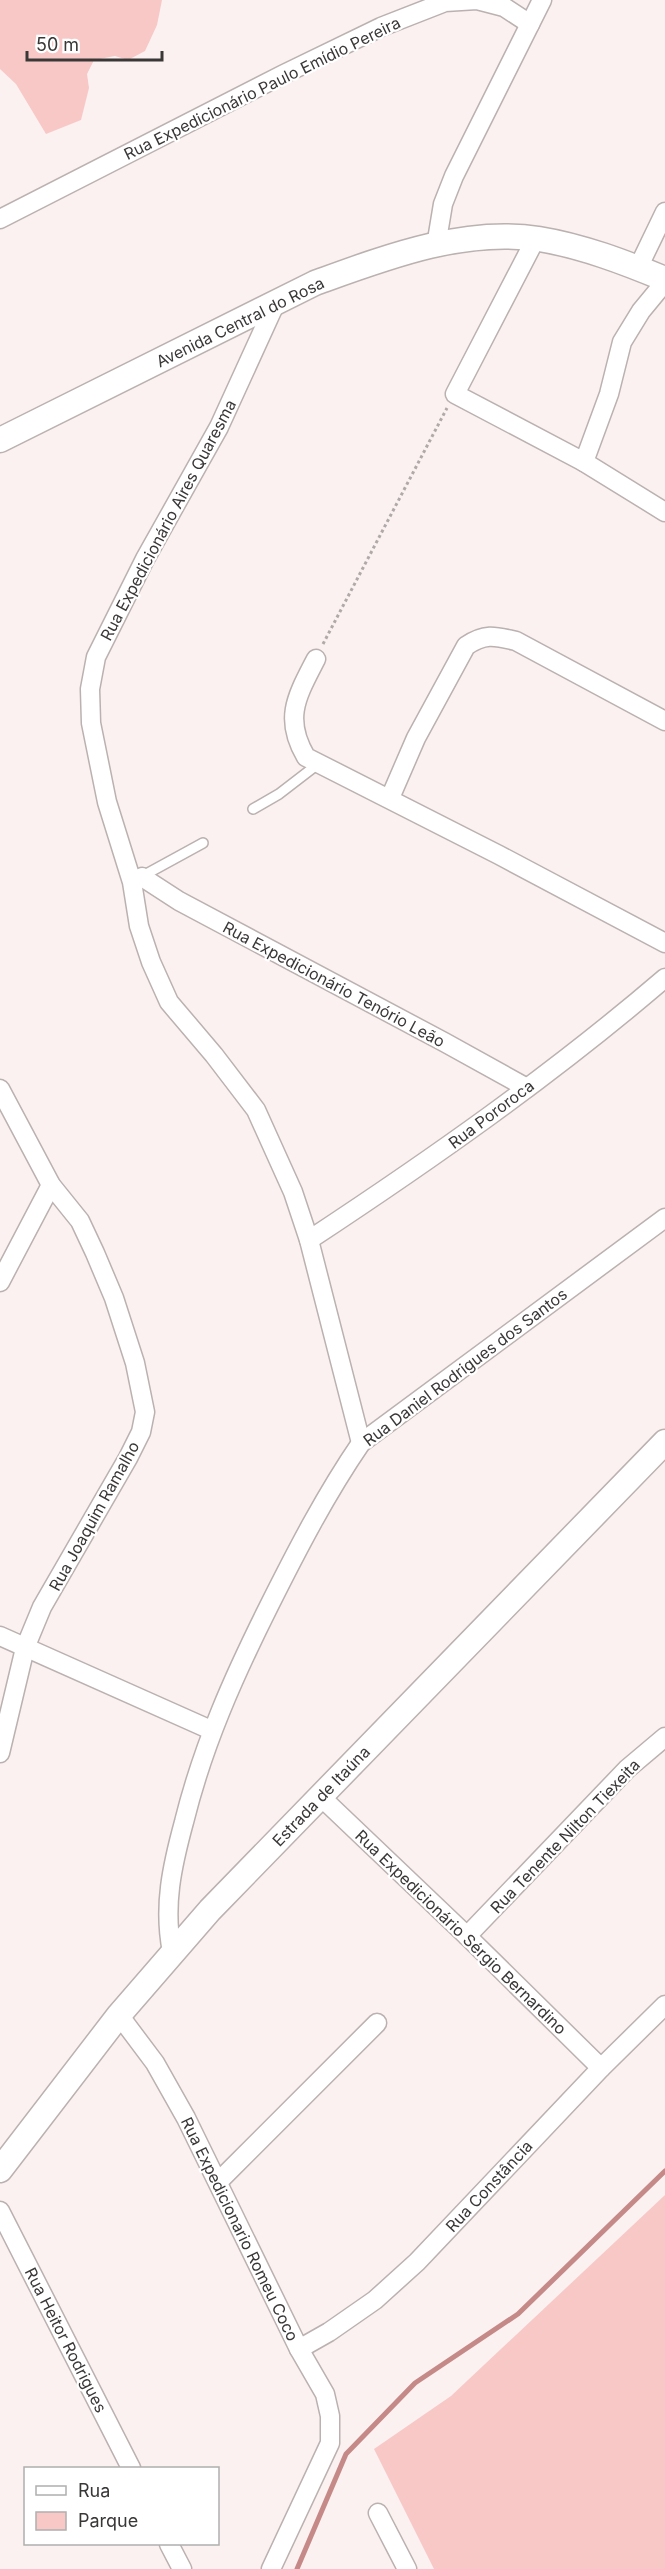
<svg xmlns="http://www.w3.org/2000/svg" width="665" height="2569" viewBox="0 0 665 2569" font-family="Inter,sans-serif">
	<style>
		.green { fill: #f8c8c6 }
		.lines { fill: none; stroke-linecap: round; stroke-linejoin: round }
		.stream { stroke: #c58a88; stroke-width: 5 }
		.service-casing { stroke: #bab1b0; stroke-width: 12 }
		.minor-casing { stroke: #bab1b0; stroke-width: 21 }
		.tertiary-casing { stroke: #bab1b0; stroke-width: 27 }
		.path { stroke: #b0a9a9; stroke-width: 3; stroke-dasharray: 3 3; stroke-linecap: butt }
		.service { stroke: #fff; stroke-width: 9 }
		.minor { stroke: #fff; stroke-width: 18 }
		.tertiary { stroke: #fff; stroke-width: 24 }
		.labels { text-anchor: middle; stroke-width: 4.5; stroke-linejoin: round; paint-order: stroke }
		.street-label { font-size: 16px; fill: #3a3737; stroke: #fff }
	</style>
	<rect width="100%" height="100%" fill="#fbf1f1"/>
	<g class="green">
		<path d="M 0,0 L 162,0 L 157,25 L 145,51 L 128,60 L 115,56 L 94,60 L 87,74 L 89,88 L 81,120 L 46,134 L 16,84 L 0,69 Z"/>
		<path d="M 665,2195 L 665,2569 L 434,2569 L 374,2449 L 451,2396 Z"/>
	</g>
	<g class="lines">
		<path class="stream" d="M 297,2569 L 346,2454 L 415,2383 L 518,2314 L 665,2171"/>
		<defs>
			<g id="service">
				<path d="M 253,809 L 279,794 L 318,764"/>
				<path d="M 139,878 L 203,843"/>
			</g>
			<g id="minor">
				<path d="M 0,219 L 284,74 L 381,27 L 445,2 L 477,0 L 504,7 L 530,24"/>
				<path d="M 536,238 L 455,394 L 584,462"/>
				<path d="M 436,246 L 443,204 L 454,176 L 542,0"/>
				<path d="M 638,268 L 665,212"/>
				<path d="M 665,282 L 641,311 L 622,342 L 609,394 L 584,462 L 665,512"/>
				<path d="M 277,300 L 219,427 L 145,559 L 96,657 L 90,689 L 91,723 L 107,802 L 132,882 L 139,926 L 151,962 L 169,1002 L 214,1055 L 256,1110 L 293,1192 L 309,1240 L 361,1443"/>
				<path d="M 316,659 C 297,696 283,718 306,757 L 499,855 L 665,943"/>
				<path d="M 390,798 L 416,738 L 466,646 C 485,633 495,636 516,641 L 665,721"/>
				<path d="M 142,877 L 179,901 L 444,1042 L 527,1088"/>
				<path d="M 0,1089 L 51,1185 L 80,1221 L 95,1253 L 114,1298 L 135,1363 L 145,1412 L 141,1432 L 128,1458 L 42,1607 L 25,1648 L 0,1753"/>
				<path d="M 309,1240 C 432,1159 553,1074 665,978"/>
				<path d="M 0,1282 L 51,1185"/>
				<path d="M 0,1636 L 211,1730"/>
				<path d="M 320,1796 L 467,1936 L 601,2068"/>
				<path d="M 467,1936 L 627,1769 L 665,1737"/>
				<path d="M 172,1952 C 163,1906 172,1866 184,1822 C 203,1745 234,1676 269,1606 C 297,1550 326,1494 361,1443 L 665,1218"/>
				<path d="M 119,2015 L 155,2063 L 186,2118 L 299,2349 L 325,2394 L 330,2416 L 330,2443 L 271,2569"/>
				<path d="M 219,2181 L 377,2023"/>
				<path d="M 0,2211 L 131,2468"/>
				<path d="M 299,2349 L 329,2332 L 375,2300 L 417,2262 L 601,2068 L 665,2005"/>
				<path d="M 378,2513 L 407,2569"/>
				<path d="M 169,2544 L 182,2569"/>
			</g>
			<g id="tertiary">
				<path d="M 0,440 L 315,283 C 384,258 464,227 539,239 C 582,246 624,262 665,279"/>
				<path d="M 0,2170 L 119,2015 L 210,1910 L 665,1442"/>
			</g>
		</defs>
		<use href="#service" class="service-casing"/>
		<use href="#minor" class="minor-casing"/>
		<use href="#tertiary" class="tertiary-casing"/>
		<path class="path" d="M 323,644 L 447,408"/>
		<use href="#service" class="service"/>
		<use href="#minor" class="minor"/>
		<use href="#tertiary" class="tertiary"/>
	</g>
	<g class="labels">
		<g class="street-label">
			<text transform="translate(262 88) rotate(-26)" y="6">Rua Expedicionário Paulo Emídio Pereira</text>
			<text transform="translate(240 322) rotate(-26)" y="6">Avenida Central do Rosa</text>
			<text transform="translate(168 520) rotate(-62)" y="6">Rua Expedicionário Aires Quaresma</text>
			<text transform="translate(334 984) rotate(28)" y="6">Rua Expedicionário Tenório Leão</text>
			<text transform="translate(491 1114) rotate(-37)" y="6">Rua Pororoca</text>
			<text transform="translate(465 1367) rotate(-37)" y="6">Rua Daniel Rodrigues dos Santos</text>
			<text transform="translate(94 1516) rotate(-61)" y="6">Rua Joaquim Ramalho</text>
			<text transform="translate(321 1796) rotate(-46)" y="6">Estrada de Itaúna</text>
			<text transform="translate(565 1836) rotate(-46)" y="6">Rua Tenente Nilton Tiexeita</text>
			<text transform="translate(461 1932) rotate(44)" y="6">Rua Expedicionário Sérgio Bernardino</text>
			<text transform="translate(489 2186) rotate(-47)" y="6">Rua Constância</text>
			<text transform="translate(240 2229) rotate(64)" y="6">Rua Expedicionario Romeu Coco</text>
			<text transform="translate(66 2340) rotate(63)" y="6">Rua Heitor Rodrigues</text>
		</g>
	</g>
	<rect x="24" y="2467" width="195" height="78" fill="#ffffff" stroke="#b0afaf" stroke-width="1.5"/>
	<rect x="36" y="2486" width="30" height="9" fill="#ffffff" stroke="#b0afaf" stroke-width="1.5"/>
	<text x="78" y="2497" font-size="18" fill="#3a3737">Rua</text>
	<rect x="36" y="2512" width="30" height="18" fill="#f8c8c6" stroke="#b0afaf" stroke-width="1.5"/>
	<text x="78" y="2527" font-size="18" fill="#3a3737">Parque</text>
	<path d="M27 51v9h135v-9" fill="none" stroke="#3a3737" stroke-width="3"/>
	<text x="36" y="51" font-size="18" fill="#3a3737" stroke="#ffffff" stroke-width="4.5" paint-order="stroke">50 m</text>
</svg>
